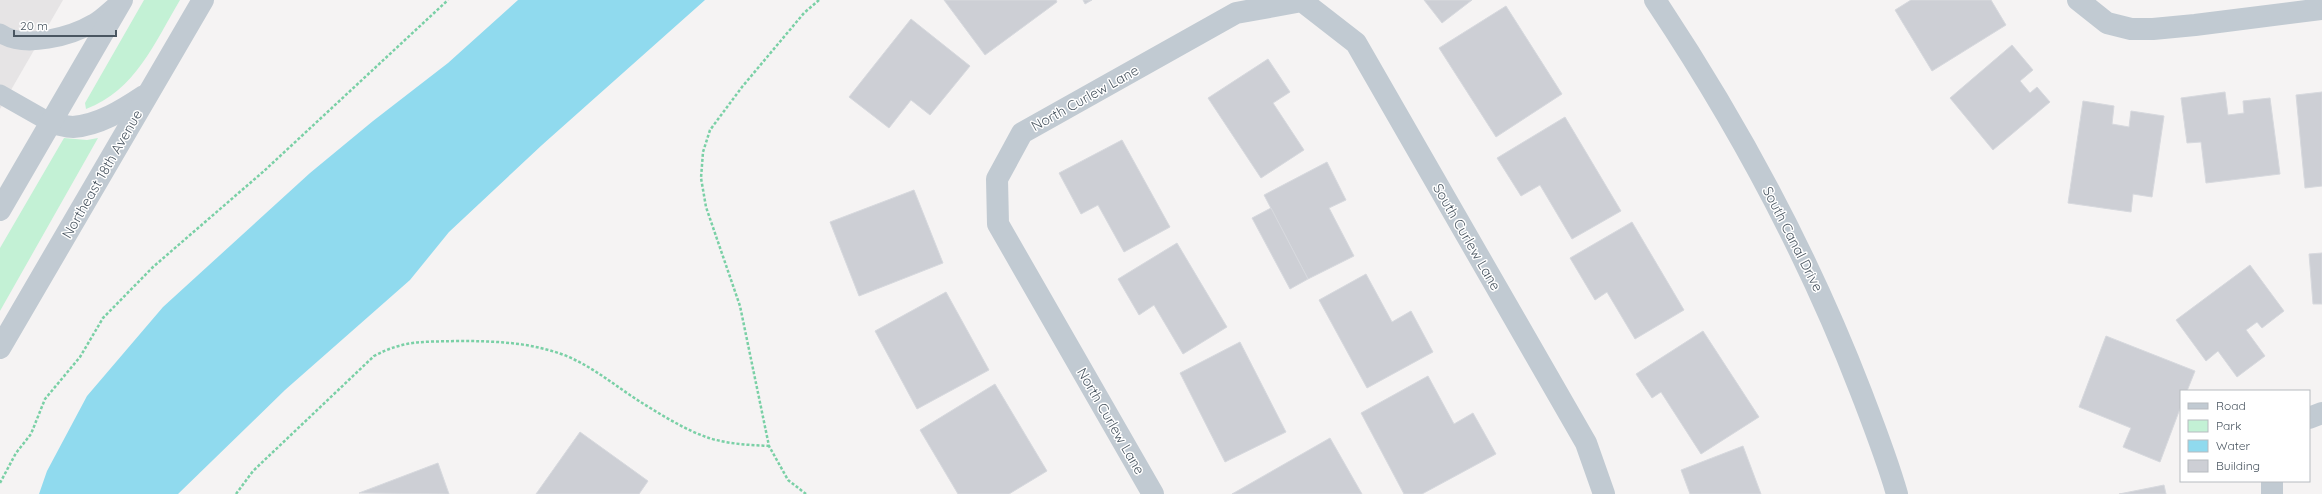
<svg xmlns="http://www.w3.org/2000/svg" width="2322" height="494" viewBox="0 0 2322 494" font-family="Quicksand,sans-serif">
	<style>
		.education { fill: #e6e4e5 }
		.green { fill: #c3f1d5 }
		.water { fill: #90daee }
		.building { fill: #cdcfd5; stroke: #d7d9de }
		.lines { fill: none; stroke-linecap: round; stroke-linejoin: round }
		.path { stroke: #7ad0a6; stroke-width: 2.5; stroke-dasharray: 3 2; stroke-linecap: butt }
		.service { stroke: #c1cad2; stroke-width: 19 }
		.minor { stroke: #c1cad2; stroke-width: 22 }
		.tertiary { stroke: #c1cad2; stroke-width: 22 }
		.labels { text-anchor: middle; stroke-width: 3; stroke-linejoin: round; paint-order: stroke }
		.street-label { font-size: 14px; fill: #4a5661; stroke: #fff }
	</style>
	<rect width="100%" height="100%" fill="#f5f3f3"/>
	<path class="education" d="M 0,0 L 63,0 L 0,109 Z"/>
	<g class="green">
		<path d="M 144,0 L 180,0 C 155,42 135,91 86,109 L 85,103 Z"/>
		<path d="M 64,138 L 87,140 L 98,138 L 0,311 L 0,248 Z"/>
	</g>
	<path class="water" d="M 518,0 L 705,0 L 542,145 L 449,232 L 410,280 L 285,390 L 178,494 L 39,494 L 47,471 L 87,396 L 163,307 L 310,173 L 373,121 L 448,63 Z"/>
	<g class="building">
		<path d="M 944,0 L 1056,0 L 1057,2 L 985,55 Z"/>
		<path d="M 1083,0 L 1092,0 L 1085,4 Z"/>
		<path d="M 1424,0 L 1472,0 L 1442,23 Z"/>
		<path d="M 1911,0 L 1991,0 L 2006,25 L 1932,71 L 1895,10 Z"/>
		<path d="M 1506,6 L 1562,94 L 1496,137 L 1439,48 Z"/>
		<path d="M 911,19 L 970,66 L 930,115 L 911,100 L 889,128 L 849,97 Z"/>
		<path d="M 2012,45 L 2033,70 L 2020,81 L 2030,93 L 2037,87 L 2050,102 L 1993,150 L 1950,98 Z"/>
		<path d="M 1268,59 L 1290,92 L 1273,103 L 1304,150 L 1261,178 L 1208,98 Z"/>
		<path d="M 2225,92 L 2228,115 L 2244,113 L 2243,101 L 2270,98 L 2280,174 L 2206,183 L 2201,142 L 2187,143 L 2181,98 Z"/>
		<path d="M 2322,92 L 2322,186 L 2305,188 L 2296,95 Z"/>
		<path d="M 2083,101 L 2114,106 L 2112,124 L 2129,127 L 2131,111 L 2164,116 L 2152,197 L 2133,194 L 2131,212 L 2068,203 Z"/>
		<path d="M 1565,117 L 1621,211 L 1572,239 L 1540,185 L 1521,196 L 1497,158 Z"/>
		<path d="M 1122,140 L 1170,227 L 1124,252 L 1098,205 L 1081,214 L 1059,173 Z"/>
		<path d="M 1327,162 L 1346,200 L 1329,208 L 1354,256 L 1308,279 L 1264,195 Z"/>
		<path d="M 914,190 L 943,263 L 859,296 L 830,222 Z"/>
		<path d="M 1271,208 L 1308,279 L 1290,289 L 1252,218 Z"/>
		<path d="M 1632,222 L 1684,310 L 1635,339 L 1607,292 L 1595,300 L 1570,258 Z"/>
		<path d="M 1177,243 L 1227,327 L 1183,354 L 1154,305 L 1139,315 L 1118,279 Z"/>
		<path d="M 2322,253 L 2322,304 L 2313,304 L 2309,254 Z"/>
		<path d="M 2250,265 L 2284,311 L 2262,328 L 2257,322 L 2246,330 L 2265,356 L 2237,377 L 2218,351 L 2206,361 L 2176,320 Z"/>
		<path d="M 1366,274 L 1392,322 L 1411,311 L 1433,352 L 1367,388 L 1319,300 Z"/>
		<path d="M 946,292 L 989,370 L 917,409 L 875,331 Z"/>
		<path d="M 1703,331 L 1759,417 L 1701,454 L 1661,392 L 1652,398 L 1636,374 Z"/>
		<path d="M 2106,336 L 2195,371 L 2187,391 L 2181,391 L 2181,406 L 2160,462 L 2123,447 L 2131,428 L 2079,407 Z"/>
		<path d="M 1240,342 L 1286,432 L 1225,462 L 1180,373 Z"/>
		<path d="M 1428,376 L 1454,424 L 1473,413 L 1496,454 L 1422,494 L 1404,494 L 1361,413 Z"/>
		<path d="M 995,384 L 1047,471 L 1009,494 L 958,494 L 920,430 Z"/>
		<path d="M 580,432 L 648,481 L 639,494 L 536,494 Z"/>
		<path d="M 1330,438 L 1362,494 L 1232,494 Z"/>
		<path d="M 1743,446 L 1761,494 L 1690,494 L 1681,470 Z"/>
		<path d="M 438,463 L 449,494 L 359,493 Z"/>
		<path d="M 2164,485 L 2166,494 L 2119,494 Z"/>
	</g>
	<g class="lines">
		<g class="path">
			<path d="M 0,483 L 16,453 L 31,434 L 45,399 L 80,357 L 103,318 L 153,267 L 264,171 L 448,0"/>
			<path d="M 236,494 L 253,471 L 374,356 C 404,340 423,342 456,341 C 494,341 529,342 564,355 C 592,366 614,385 639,401 C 660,414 685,430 709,438 C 728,444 749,445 769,446"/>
			<path d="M 806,494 L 788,480 L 769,446 L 740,306 L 706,207 L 701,178 L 703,152 L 710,130 L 742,87 L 804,13 L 819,0"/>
		</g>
		<g class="service">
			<path d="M 0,33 C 24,50 72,36 94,23 C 103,18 110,10 118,4"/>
			<path d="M 0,94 L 51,123"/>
		</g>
		<g class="minor">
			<path d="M 2078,0 L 2107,23 L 2131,29 L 2153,29 L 2195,25 L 2322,9"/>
			<path d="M 2309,418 L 2322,413"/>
			<path d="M 1153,494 L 998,224 L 997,179 L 1022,133 L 1236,13 L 1302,1 L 1356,43 L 1586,443 L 1604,494"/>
			<path d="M 2272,494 L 2272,481"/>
		</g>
		<g class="tertiary">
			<path d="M 1655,0 C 1737,123 1808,254 1861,392 C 1874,426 1887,459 1897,494"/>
			<path d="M 51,123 C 58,124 66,127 73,127 C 99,125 123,110 144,96"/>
			<path d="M 0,210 L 122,0"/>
			<path d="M 0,348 L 203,0"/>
		</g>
	</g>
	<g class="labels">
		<g class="street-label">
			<text transform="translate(1085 98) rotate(-29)" y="5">North Curlew Lane</text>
			<text transform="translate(102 174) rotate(-60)" y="5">Northeast 18th Avenue</text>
			<text transform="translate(1467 237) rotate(60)" y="5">South Curlew Lane</text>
			<text transform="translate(1793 239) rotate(63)" y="5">South Canal Drive</text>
			<text transform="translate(1111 421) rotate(60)" y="5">North Curlew Lane</text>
		</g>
	</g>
	<rect x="2180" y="390" width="130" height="92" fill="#ffffff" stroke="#b7bbc0"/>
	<rect x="2188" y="403" width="20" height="6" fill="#c1cad2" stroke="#b7bbc0"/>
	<text x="2216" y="410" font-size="12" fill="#4a5661">Road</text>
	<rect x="2188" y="420" width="20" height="12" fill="#c3f1d5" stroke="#b7bbc0"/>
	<text x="2216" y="430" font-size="12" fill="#4a5661">Park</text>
	<rect x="2188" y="440" width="20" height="12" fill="#90daee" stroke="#b7bbc0"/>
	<text x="2216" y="450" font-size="12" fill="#4a5661">Water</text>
	<rect x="2188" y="460" width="20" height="12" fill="#cdcfd5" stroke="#b7bbc0"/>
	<text x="2216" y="470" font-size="12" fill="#4a5661">Building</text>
	<path d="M14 30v6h102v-6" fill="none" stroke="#4a5661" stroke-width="2"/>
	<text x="20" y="30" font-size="12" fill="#4a5661" stroke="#ffffff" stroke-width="3" paint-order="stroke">20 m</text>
</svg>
